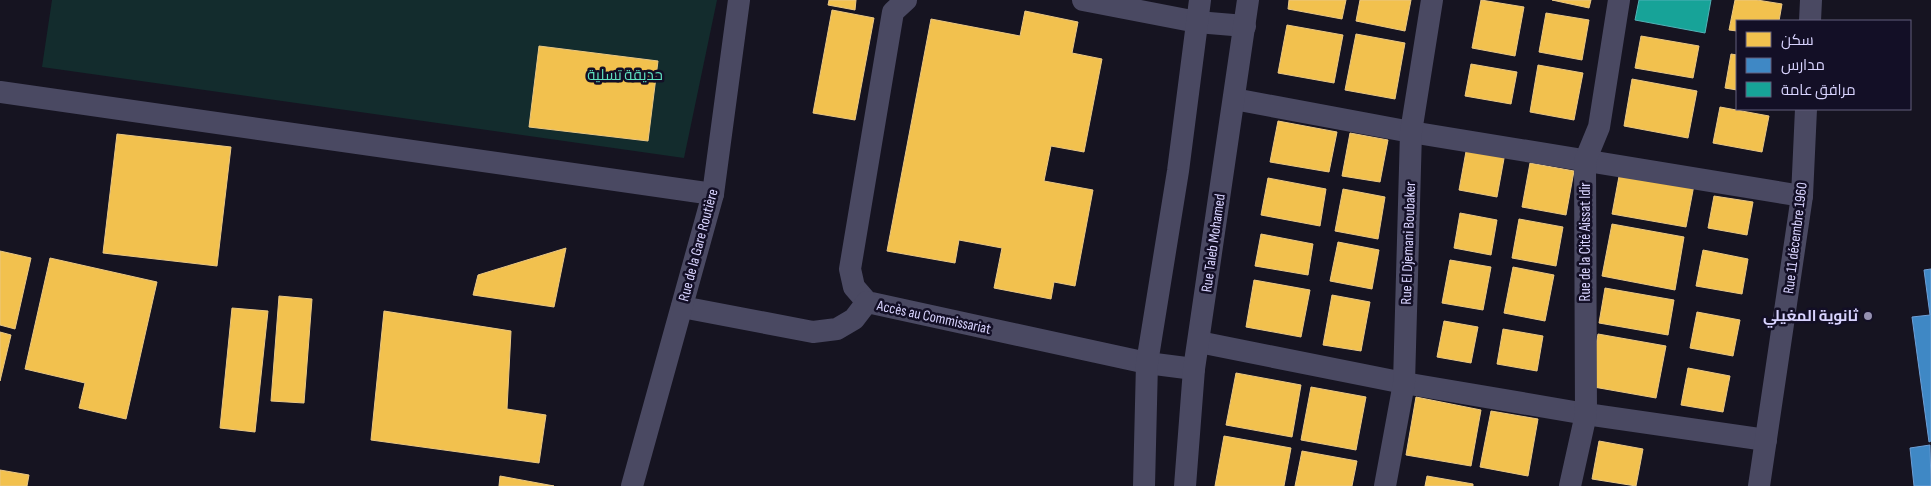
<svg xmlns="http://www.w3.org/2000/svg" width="1931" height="486" viewBox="0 0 1931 486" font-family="'Sofia Sans Condensed',Cairo,sans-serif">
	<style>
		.green { fill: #132c2d }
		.homes { fill: #f2c14e; stroke: #eac783 }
		.schools { fill: #3f88c5; stroke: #6d9fd6 }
		.public { fill: #17a398; stroke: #51b2b7 }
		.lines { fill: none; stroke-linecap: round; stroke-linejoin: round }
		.minor { stroke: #4a4962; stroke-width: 22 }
		.poi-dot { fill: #9591b1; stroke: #130f26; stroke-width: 2 }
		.labels { text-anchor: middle; stroke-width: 5; stroke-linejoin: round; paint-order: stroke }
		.park-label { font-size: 15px; fill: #5fe0c0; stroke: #130f26 }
		.street-label { font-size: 15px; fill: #d9d4ff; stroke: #130f26 }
		.poi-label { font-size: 15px; font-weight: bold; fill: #d9d4ff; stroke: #130f26; text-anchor: end }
	</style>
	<rect width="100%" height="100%" fill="#161421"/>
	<path class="green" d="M 52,0 L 717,0 L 684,158 L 42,67 Z"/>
	<g class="homes">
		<path d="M 829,0 L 856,0 L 855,10 L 828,5 Z"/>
		<path d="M 1289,0 L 1346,0 L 1342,19 L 1288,9 Z"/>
		<path d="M 1360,0 L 1411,0 L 1405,31 L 1356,21 Z"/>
		<path d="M 1481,0 L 1524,7 L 1515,56 L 1472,48 Z"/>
		<path d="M 1552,0 L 1591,0 L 1589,8 Z"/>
		<path d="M 1735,0 L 1757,0 L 1782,4 L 1779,21 L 1737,21 L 1737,31 L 1729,30 Z"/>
		<path d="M 832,10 L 874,18 L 855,120 L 813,113 Z"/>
		<path d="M 1025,11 L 1078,22 L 1072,53 L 1102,59 L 1084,152 L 1051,146 L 1044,181 L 1093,190 L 1075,286 L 1054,282 L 1051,299 L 994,288 L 1002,248 L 959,240 L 955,263 L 887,251 L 931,19 L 1020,36 Z"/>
		<path d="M 1546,13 L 1589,20 L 1582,60 L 1539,52 Z"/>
		<path d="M 1287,25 L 1343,35 L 1334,83 L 1278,73 Z"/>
		<path d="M 1356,34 L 1405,43 L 1395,99 L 1345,90 Z"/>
		<path d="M 1641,36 L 1699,46 L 1693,78 L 1635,68 Z"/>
		<path d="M 539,46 L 658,61 L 648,141 L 529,127 Z"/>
		<path d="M 1731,54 L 1737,55 L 1737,90 L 1725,88 Z"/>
		<path d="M 1471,64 L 1517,72 L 1511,104 L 1465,96 Z"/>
		<path d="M 1538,65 L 1583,73 L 1574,120 L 1530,112 Z"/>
		<path d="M 1632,79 L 1697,91 L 1688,138 L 1624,126 Z"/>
		<path d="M 1720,107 L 1769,116 L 1762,152 L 1713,143 Z"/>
		<path d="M 1278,121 L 1337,132 L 1329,172 L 1270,162 Z"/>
		<path d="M 1350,133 L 1388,140 L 1380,182 L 1342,176 Z"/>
		<path d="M 117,134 L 231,147 L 217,266 L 103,253 Z"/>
		<path d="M 1467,146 L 1505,153 L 1497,197 L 1459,190 Z"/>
		<path d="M 1530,163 L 1574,171 L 1566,215 L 1522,207 Z"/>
		<path d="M 1620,171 L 1694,185 L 1686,227 L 1612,214 Z"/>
		<path d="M 1268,178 L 1326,189 L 1320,226 L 1261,215 Z"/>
		<path d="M 1343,189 L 1385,197 L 1378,239 L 1335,231 Z"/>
		<path d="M 1714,196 L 1753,202 L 1747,235 L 1708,228 Z"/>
		<path d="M 1460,213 L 1497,220 L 1491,255 L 1454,248 Z"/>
		<path d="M 1519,219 L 1563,227 L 1556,266 L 1512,258 Z"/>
		<path d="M 1612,224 L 1684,237 L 1675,290 L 1602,276 Z"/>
		<path d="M 1261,234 L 1313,244 L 1308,275 L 1255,266 Z"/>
		<path d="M 1338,242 L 1379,250 L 1372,289 L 1330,281 Z"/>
		<path d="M 566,248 L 554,307 L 473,295 L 478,275 Z"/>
		<path d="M 1703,250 L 1748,259 L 1742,294 L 1696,286 Z"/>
		<path d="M 0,251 L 31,258 L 15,329 L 0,325 Z"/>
		<path d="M 50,258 L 157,282 L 126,419 L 79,408 L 85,383 L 25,369 Z"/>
		<path d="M 1450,260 L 1491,267 L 1483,310 L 1442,303 Z"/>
		<path d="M 1513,267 L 1554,275 L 1545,321 L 1504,313 Z"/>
		<path d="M 1254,280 L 1310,290 L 1301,337 L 1246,327 Z"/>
		<path d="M 1605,288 L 1674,300 L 1668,335 L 1599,323 Z"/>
		<path d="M 1332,295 L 1370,302 L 1361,351 L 1323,345 Z"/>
		<path d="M 279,296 L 312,299 L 304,403 L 271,401 Z"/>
		<path d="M 232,308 L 268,311 L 255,432 L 220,428 Z"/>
		<path d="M 384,311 L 511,331 L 507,409 L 546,415 L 539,463 L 371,440 Z"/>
		<path d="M 1697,312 L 1740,320 L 1733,356 L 1690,348 Z"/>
		<path d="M 1444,321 L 1478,327 L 1471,363 L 1437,357 Z"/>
		<path d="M 1503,329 L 1543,336 L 1537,371 L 1497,364 Z"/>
		<path d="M 0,332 L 11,335 L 0,381 Z"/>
		<path d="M 1598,334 L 1666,346 L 1656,398 L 1588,386 Z"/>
		<path d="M 1688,368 L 1730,376 L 1723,412 L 1681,405 Z"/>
		<path d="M 1236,373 L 1301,385 L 1292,437 L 1226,425 Z"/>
		<path d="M 1311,387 L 1366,397 L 1356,450 L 1301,440 Z"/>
		<path d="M 1416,397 L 1481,410 L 1471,466 L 1406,455 Z"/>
		<path d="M 1491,411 L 1538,419 L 1528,476 L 1480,467 Z"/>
		<path d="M 1224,436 L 1291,448 L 1284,486 L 1215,486 Z"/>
		<path d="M 1599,441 L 1643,449 L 1636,486 L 1592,479 Z"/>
		<path d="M 1302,451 L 1357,461 L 1352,486 L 1295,486 Z"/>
		<path d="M 0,470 L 29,475 L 27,486 L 0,486 Z"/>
		<path d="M 500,476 L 554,486 L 499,486 Z"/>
		<path d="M 1427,476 L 1473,484 L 1473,486 L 1425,486 Z"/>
	</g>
	<g class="schools">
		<path d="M 1931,269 L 1931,441 L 1929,442 L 1912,317 L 1930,315 L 1924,270 Z"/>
		<path d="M 1930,445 L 1931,486 L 1914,486 L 1910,448 Z"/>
	</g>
	<path class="public" d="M 1639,0 L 1711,0 L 1705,33 L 1635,20 Z"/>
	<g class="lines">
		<g class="minor">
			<path d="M 906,0 L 893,12 L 850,269 L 854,287 L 867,302 L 1147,363 L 1194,369"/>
			<path d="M 1083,0 L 1197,22 L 1245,26"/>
			<path d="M 1810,21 L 1811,0"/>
			<path d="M 0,92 L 713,194"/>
			<path d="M 1234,99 L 1411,132 L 1802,196"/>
			<path d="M 682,307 L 813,332 L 837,329 L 854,319 L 867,302"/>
			<path d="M 1199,342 L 1404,383 L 1586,414 L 1766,440"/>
			<path d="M 632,486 L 713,194 L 739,0"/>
			<path d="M 1144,486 L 1147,363 L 1178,171 L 1200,0"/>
			<path d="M 1185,486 L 1194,369 L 1248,0"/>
			<path d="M 1385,486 L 1404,383 L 1411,132 L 1432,0"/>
			<path d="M 1570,486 L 1586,414 L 1585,161 L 1599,127 L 1619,0"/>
			<path d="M 1759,486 L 1802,196 L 1806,109"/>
		</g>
	</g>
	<circle class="poi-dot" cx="1868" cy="316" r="5"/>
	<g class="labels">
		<g class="park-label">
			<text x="625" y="80">حديقة تسلية</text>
		</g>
		<g class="street-label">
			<text transform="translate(1795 238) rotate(-83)" y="5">Rue 11 décembre 1960</text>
			<text transform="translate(1585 242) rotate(-90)" y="5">Rue de la Cité Aissat Idir</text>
			<text transform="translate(1213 243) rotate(-82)" y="5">Rue Taleb Mohamed</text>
			<text transform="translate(1408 243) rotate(-88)" y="5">Rue El Djemani Boubaker</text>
			<text transform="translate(698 245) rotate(-75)" y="5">Rue de la Gare Routière</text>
			<text transform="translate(934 317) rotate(12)" y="5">Accès au Commissariat</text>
		</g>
		<g class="poi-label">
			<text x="1858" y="321">ثانوية المغيلي</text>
		</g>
	</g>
	<rect x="1736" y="20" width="175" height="90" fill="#130f26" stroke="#625e7d"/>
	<rect x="1746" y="32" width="25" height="15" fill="#f2c14e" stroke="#625e7d"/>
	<text x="1781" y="45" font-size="15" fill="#d9d4ff">سكن</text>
	<rect x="1746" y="58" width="25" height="15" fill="#3f88c5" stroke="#625e7d"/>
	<text x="1781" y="70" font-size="15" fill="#d9d4ff">مدارس</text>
	<rect x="1746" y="82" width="25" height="15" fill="#17a398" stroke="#625e7d"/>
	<text x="1781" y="95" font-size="15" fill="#d9d4ff">مرافق عامة</text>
</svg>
